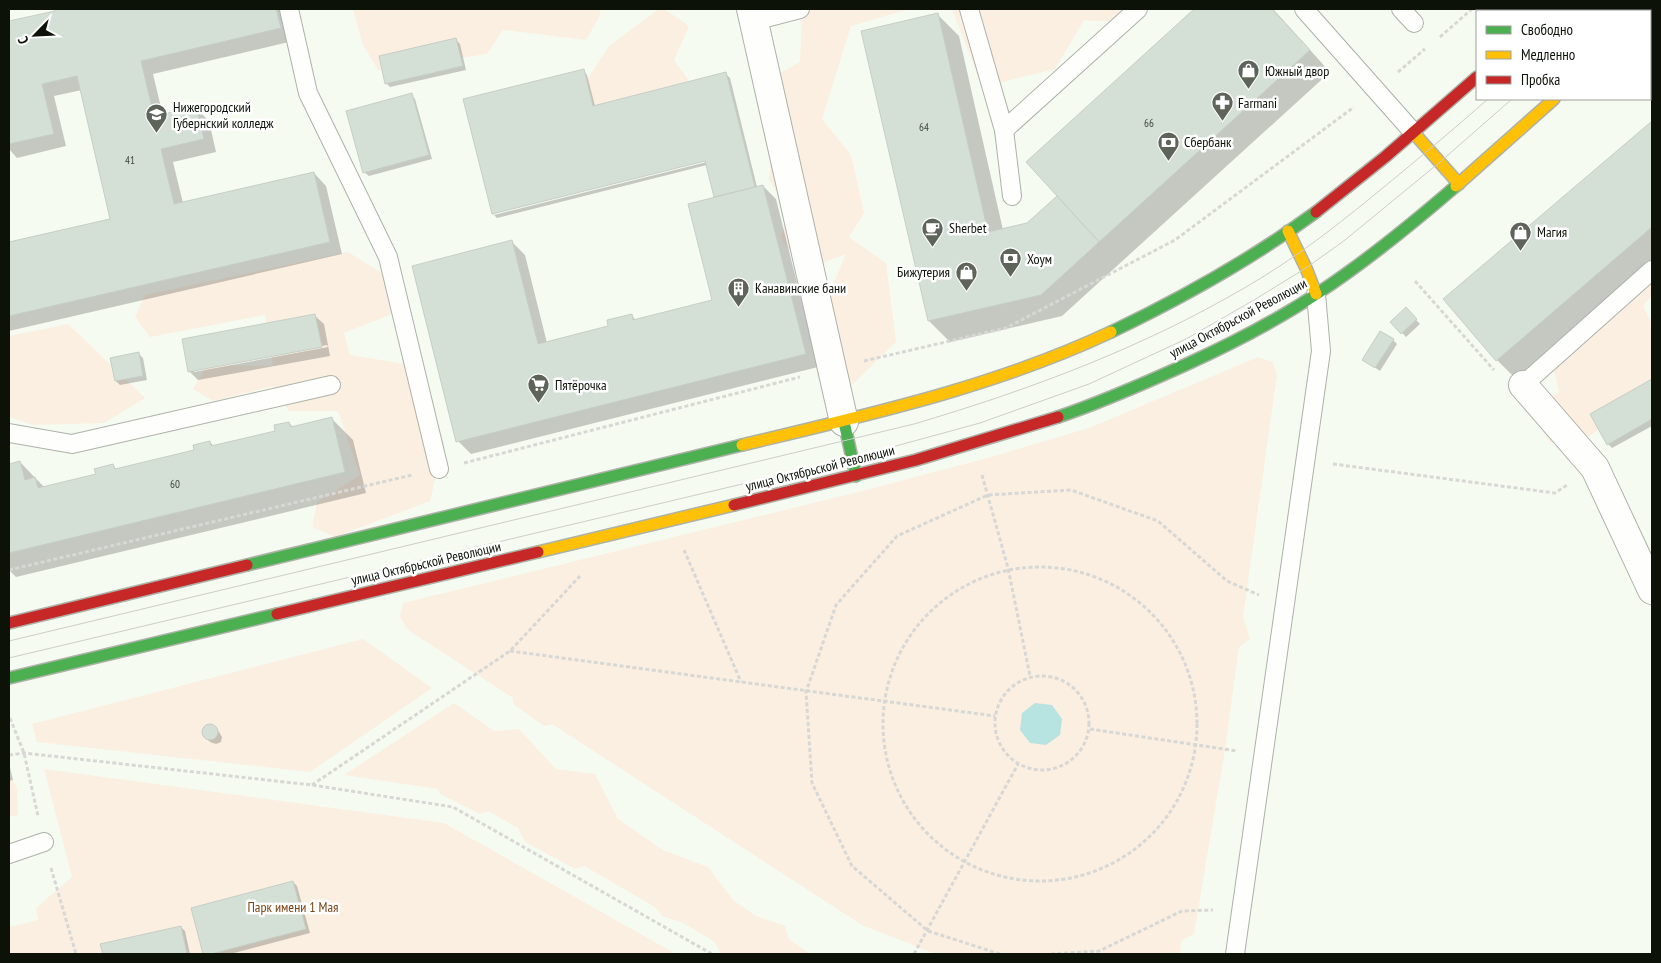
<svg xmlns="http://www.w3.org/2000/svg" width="1661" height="963" viewBox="0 0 1661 963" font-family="'PT Sans Narrow',sans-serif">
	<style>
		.green { fill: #faefe1 }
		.water { fill: #b7e4e1 }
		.shadow { fill: #0003; fill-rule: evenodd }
		.building { fill: #d4e0d6; stroke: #c6cec6 }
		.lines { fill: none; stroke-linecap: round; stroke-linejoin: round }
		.lane-casing { stroke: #adb2a8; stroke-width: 20 }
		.street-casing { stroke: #adb2a8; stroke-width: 30 }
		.fast-casing { stroke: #adb2a8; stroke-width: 14 }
		.slow-casing { stroke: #adb2a8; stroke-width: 14 }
		.jam-casing { stroke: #adb2a8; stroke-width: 14 }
		.path { stroke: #d7d8d5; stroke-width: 3; stroke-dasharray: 4 2.5; stroke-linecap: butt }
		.lane { stroke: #fefefd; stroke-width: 18 }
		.street { stroke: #fefefd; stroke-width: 28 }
		.fast { stroke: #4caf50; stroke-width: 11 }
		.slow { stroke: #ffc107; stroke-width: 11 }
		.jam { stroke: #c62828; stroke-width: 11 }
		.tram { stroke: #cccdca; stroke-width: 1 }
		.labels { text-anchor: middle; stroke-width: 5; stroke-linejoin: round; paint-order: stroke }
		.number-label { font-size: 11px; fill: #3f463c }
		.poi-label { font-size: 14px; fill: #0d1208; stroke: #fff; text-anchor: start }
		.street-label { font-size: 14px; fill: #0d1208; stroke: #fff }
		.park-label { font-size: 14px; fill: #794515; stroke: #fff }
	</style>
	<rect width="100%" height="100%" fill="#f6fbf1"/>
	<g class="green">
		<path d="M 353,9 L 598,9 L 601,14 L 586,40 L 503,30 L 487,54 L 378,70 L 363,45 Z"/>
		<path d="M 659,9 L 664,9 L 689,26 L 674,60 L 694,88 L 610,134 L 576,97 L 609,46 Z"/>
		<path d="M 798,9 L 909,9 L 851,26 L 822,119 L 851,155 L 864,213 L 849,237 L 886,263 L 896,342 L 852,385 L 817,378 L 815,340 L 837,322 L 829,294 L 846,254 L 801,271 L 781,237 L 789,212 L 769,180 L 772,135 L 753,88 L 800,62 L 802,16 Z"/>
		<path d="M 952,9 L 1125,9 L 1113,22 L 1084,20 L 1055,69 L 982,87 Z"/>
		<path d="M 348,252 L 401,285 L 407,308 L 344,333 L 350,355 L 406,364 L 444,443 L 430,501 L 335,537 L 312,527 L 317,502 L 360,475 L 338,411 L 289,411 L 274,386 L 213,401 L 193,389 L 207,365 L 273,366 L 265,315 L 150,337 L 135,317 L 145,295 Z"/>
		<path d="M 1652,261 L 1652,295 L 1643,306 L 1652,325 L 1652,398 L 1639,398 L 1590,436 L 1550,443 L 1531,411 L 1559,392 L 1554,369 L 1570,329 L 1599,326 L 1602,300 L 1625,289 Z"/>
		<path d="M 68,324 L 145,398 L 104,423 L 33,425 L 9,417 L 9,336 Z"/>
		<path d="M 1258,357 L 1273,362 L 1277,375 L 1243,617 L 1250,639 L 1239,647 L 1225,750 L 1194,934 L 1181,941 L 1180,954 L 935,954 L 862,925 L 552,724 L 544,726 L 513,704 L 513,698 L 408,630 L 400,617 L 403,603 L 862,491 L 991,457 L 1089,428 Z"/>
		<path d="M 363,639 L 432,688 L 310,772 L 37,742 L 32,724 Z"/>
		<path d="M 454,703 L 494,731 L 519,729 L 556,769 L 595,774 L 618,819 L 663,850 L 708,867 L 734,901 L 756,916 L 785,926 L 789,939 L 810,954 L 721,954 L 715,942 L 683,923 L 662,916 L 655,907 L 584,866 L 575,869 L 525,842 L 518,828 L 488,811 L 480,814 L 440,794 L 438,789 L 344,775 Z"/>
		<path d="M 44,769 L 444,823 L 676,954 L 9,954 L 9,927 L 38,920 L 36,908 L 72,877 Z"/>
		<path d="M 10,776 L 17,788 L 18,815 L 9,817 Z"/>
	</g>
	<path class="water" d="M 1035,703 L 1052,705 L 1062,719 L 1060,735 L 1046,745 L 1030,743 L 1020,730 L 1022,713 Z"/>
	<g class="shadow">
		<path d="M 56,9 L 286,9 L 293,41 L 153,74 L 163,116 L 196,108 L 209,121 L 216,152 L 173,162 L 183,203 L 314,173 L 326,186 L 342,254 L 9,331 L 9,244 L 112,220 L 82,90 L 54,96 L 66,146 L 17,158 L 9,149 L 9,23 L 57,11 Z"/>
		<path d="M 1196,9 L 1273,9 L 1330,72 L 1062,316 L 950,342 L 929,321 L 938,15 L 959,36 L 1003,230 L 1028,224 L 1058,196 L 1027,162 Z"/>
		<path d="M 456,40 L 460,44 L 466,70 L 390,87 L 386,83 Z"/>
		<path d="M 583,70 L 587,75 L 595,106 L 725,73 L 730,78 L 757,187 L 763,186 L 776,199 L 818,367 L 471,454 L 458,441 L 512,242 L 525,255 L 547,343 L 609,327 L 631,315 L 637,321 L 713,301 L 715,198 L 707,165 L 497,218 L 494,215 L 711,161 L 710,158 L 494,213 L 494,215 L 493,214 Z"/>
		<path d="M 411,95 L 415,99 L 432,159 L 369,176 L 364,172 Z"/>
		<path d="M 1652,122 L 1652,266 L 1518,381 L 1497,360 L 1445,300 Z"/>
		<path d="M 1406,309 L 1420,324 L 1406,337 L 1392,322 Z"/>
		<path d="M 315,316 L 324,324 L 330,356 L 198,380 L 189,371 ZM 327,345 L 328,347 L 194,372 L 194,369 Z"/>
		<path d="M 1393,340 L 1397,344 L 1380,371 L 1364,360 Z"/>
		<path d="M 139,354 L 143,358 L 147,380 L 120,385 L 116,381 Z"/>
		<path d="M 1652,380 L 1652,426 L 1612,448 L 1608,444 L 1591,414 Z"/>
		<path d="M 331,418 L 353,440 L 366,493 L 16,577 L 9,570 L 9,465 L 20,462 L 44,487 L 97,475 L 113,465 L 117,470 L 196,451 L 210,442 L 214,447 L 276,432 L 289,423 L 293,427 Z"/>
		<path d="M 210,726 L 215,727 L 219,732 L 222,737 L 221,742 L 216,744 L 210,742 L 206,738 L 203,733 L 205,728 Z"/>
		<path d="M 9,763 L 13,780 L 9,781 Z"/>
		<path d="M 293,882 L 297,886 L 310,933 L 230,954 L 204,954 L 193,909 Z"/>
		<path d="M 181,927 L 185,931 L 190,954 L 104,954 L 102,945 Z"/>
	</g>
	<g class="building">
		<path d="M 55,9 L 276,9 L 281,28 L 141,61 L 154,116 L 196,107 L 204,139 L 161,149 L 174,204 L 314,172 L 330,242 L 9,316 L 9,242 L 110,219 L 77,76 L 42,84 L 54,134 L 9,144 L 9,21 L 55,11 Z"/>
		<path d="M 1194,9 L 1272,9 L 1310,50 L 1099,242 L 1026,162 Z"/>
		<path d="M 938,13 L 988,232 L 1027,223 L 1057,196 L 1099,242 L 1041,295 L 928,321 L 861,31 Z"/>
		<path d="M 456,38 L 463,66 L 385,84 L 379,56 Z"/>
		<path d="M 584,69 L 593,106 L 726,72 L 755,187 L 714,197 L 705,161 L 492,214 L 463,99 Z"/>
		<path d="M 412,93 L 429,155 L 363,173 L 346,111 Z"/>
		<path d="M 1652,121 L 1652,227 L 1496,361 L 1443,299 Z"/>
		<path d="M 763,185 L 806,354 L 456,442 L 412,266 L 512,240 L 538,344 L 608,326 L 607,320 L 632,314 L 633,320 L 712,300 L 688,204 Z"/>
		<path d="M 1406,307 L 1417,319 L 1401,334 L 1390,322 Z"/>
		<path d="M 315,314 L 322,347 L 188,372 L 182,339 Z"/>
		<path d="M 1380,331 L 1394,339 L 1375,368 L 1362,360 Z"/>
		<path d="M 139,352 L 143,376 L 115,381 L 110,358 Z"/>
		<path d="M 1652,379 L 1652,419 L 1607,445 L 1590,414 Z"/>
		<path d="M 332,417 L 345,472 L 9,553 L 9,464 L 20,461 L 25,480 L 35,477 L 38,488 L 96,474 L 94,469 L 113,464 L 115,469 L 194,450 L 193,445 L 210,441 L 211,446 L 275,431 L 274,425 L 289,422 L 291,427 Z"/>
		<circle cx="210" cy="732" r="8"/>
		<path d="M 293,881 L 306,929 L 211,954 L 203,954 L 191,908 Z"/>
		<path d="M 181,926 L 187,954 L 103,954 L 100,944 Z"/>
	</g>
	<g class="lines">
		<defs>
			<g id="lane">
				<path d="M 289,9 L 308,93 L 388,257 L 439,469"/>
				<path d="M 969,9 L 1004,130 L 1012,196"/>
				<path d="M 1304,9 L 1413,132"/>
				<path d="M 1401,9 L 1414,23"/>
				<path d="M 754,21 L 800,9"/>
				<path d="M 1004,130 L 1138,9"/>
				<path d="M 1523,385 L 1652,270"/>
				<path d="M 9,433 L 72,444 L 331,385"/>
				<path d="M 9,854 L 44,842"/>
				<path d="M 1235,954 L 1321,351 L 1316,294"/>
			</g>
			<g id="street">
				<path d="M 751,9 L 844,422"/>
				<path d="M 1523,385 L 1595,468 L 1652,590"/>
			</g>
			<g id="fast">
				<path d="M 1111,332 C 1182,298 1252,259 1316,212"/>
				<path d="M 1058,417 C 1102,402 1143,384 1185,365 C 1231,344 1276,321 1318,293 C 1367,261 1412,224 1456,186"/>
				<path d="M 844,422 L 856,476"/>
				<path d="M 247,565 L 742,445"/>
				<path d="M 9,678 L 277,614"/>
			</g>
			<g id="slow">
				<path d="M 1650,12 L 1652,10"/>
				<path d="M 1413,132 L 1459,184"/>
				<path d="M 1456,186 L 1554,99"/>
				<path d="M 1288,231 L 1306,268 L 1316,294"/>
				<path d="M 742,445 C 867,415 994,387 1111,332"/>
				<path d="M 538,552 L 734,505"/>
			</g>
			<g id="jam">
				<path d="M 1553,11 L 1555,9"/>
				<path d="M 1316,212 L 1385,157 L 1477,77"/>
				<path d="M 734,505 L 916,460 L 1058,417"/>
				<path d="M 277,614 L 538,552"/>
				<path d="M 9,623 L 247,565"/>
			</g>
		</defs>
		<use href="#lane" class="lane-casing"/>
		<use href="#street" class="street-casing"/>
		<use href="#fast" class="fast-casing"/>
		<use href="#slow" class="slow-casing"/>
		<use href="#jam" class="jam-casing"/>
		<g class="path">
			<path d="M 1440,37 L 1472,9"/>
			<path d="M 1398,72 L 1425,49"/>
			<path d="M 1415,281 L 1494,370"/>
			<path d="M 864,361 L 1006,328 L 1175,240 L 1354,107"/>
			<path d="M 464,463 L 800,377"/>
			<path d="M 1333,464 L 1555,493 L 1567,485"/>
			<path d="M 982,475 L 1008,568 L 1030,676"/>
			<path d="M 684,550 L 741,682"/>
			<circle cx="1040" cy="724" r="157"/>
			<path d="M 9,570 L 412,475"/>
			<path d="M 510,651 L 995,716"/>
			<circle cx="1042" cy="723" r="47"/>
			<path d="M 10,718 L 24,753 L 38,816"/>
			<path d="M 1090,729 L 1237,751"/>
			<path d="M 9,755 L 24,753 L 312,785 L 453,807 L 712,954"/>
			<path d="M 312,785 L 510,651 L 580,576"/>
			<path d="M 51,868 L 76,954"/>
			<path d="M 914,954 L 1018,764"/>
			<path d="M 1000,954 L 928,931 L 852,866 L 812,783 L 806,692 L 836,605 L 897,536 L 988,495 L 1071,490 L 1158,521 L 1227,581 L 1259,595"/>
			<path d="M 1051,954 L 1099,951 L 1182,911 L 1213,910"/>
		</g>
		<use href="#lane" class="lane"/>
		<use href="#street" class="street"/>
		<use href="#fast" class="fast"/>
		<use href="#slow" class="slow"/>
		<use href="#jam" class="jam"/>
		<g class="tram">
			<path d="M 1587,11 L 1590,9"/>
			<path d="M 1612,11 L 1615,9"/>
			<path d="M 9,641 L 914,424 C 1029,390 1142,348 1246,287 C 1298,257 1344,220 1390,182 C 1423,155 1456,127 1488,99"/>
			<path d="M 9,658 L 852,458 L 980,423 L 1089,384 L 1186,339 L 1254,300 L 1306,268 L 1345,240 L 1440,162 L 1512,99"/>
		</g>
	</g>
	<defs>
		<symbol id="shop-pin" viewBox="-11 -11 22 30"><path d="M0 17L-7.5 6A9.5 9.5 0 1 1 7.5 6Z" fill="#5f645a" stroke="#fff"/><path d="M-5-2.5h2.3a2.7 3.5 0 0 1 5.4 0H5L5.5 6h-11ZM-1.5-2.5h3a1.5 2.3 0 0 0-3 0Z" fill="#fff"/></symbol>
		<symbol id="pharmacy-pin" viewBox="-11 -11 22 30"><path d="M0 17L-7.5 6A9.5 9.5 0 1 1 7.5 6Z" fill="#5f645a" stroke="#fff"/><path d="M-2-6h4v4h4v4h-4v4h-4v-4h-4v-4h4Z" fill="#fff"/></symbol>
		<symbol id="university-pin" viewBox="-11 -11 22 30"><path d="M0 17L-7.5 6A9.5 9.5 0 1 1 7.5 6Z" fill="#5f645a" stroke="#fff"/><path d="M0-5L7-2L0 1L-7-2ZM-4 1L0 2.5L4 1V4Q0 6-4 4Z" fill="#fff"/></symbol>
		<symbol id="bank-pin" viewBox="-11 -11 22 30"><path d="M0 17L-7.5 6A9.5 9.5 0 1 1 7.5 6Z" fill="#5f645a" stroke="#fff"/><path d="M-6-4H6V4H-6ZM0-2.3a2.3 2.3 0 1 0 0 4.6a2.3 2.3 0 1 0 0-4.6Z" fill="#fff"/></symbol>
		<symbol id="cafe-pin" viewBox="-11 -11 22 30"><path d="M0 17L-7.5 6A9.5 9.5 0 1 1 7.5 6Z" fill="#5f645a" stroke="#fff"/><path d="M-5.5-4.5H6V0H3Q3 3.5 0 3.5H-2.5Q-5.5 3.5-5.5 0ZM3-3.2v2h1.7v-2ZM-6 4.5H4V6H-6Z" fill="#fff"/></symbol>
		<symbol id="building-pin" viewBox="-11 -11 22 30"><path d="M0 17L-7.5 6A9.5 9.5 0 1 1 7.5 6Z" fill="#5f645a" stroke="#fff"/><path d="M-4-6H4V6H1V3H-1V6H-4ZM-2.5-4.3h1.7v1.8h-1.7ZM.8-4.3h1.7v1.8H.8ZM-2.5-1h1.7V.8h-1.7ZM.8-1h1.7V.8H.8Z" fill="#fff"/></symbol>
		<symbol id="supermarket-pin" viewBox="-11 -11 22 30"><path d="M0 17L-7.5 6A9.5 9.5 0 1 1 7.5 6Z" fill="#5f645a" stroke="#fff"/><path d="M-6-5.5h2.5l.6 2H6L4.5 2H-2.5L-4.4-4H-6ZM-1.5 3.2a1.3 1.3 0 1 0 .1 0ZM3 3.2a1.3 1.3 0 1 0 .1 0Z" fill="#fff"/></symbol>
	</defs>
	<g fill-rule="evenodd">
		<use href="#shop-pin" x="1236" y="58" width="25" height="34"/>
		<use href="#pharmacy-pin" x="1210" y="90" width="25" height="34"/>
		<use href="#university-pin" x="144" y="102" width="25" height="34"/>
		<use href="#bank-pin" x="1156" y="130" width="25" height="34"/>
		<use href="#cafe-pin" x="920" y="216" width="25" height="34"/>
		<use href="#shop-pin" x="1508" y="220" width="25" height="34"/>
		<use href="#bank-pin" x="998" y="246" width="25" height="34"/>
		<use href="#shop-pin" x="954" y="260" width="25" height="34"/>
		<use href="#building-pin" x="726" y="276" width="25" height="34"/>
		<use href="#supermarket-pin" x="526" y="372" width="25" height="34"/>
	</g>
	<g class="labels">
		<g class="number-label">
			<text x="1149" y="127">66</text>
			<text x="924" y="131">64</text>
			<text x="130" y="164">41</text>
			<text x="175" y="488">60</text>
		</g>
		<g class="poi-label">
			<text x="1265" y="76">Южный двор</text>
			<text x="1238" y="108">Farmani</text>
			<text x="173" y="112">Нижегородский<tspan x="173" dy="16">Губернский колледж</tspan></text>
			<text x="1184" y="147">Сбербанк</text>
			<text x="949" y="233">Sherbet</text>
			<text x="1537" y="237">Магия</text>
			<text x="1027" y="264">Хоум</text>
			<text x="950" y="277" text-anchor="end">Бижутерия</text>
			<text x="755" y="293">Канавинские бани</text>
			<text x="555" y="390">Пятёрочка</text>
		</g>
		<g class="street-label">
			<text transform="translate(1238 318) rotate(-28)" y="5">улица Октябрьской Революции</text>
			<text transform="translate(820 468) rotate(-14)" y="5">улица Октябрьской Революции</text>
			<text transform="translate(426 563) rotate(-13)" y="5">улица Октябрьской Революции</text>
		</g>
		<g class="park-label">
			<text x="293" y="912">Парк имени 1 Мая</text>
		</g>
	</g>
	<rect width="1661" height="963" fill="none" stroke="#0d1208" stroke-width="20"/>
	<rect x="1476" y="10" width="175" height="90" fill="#ffffff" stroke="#9ea09c"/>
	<rect x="1486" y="26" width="25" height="8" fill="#4caf50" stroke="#9ea09c"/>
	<text x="1521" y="35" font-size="15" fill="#0d1208">Свободно</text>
	<rect x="1486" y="51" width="25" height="8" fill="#ffc107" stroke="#9ea09c"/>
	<text x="1521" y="60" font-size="15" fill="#0d1208">Медленно</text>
	<rect x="1486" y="76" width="25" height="8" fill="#c62828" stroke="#9ea09c"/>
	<text x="1521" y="85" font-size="15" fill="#0d1208">Пробка</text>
	<g transform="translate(35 35) rotate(246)" stroke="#ffffff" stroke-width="4" paint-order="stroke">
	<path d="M0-4L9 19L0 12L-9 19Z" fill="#0d1208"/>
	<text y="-8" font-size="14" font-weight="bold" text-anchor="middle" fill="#0d1208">С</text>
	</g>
</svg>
